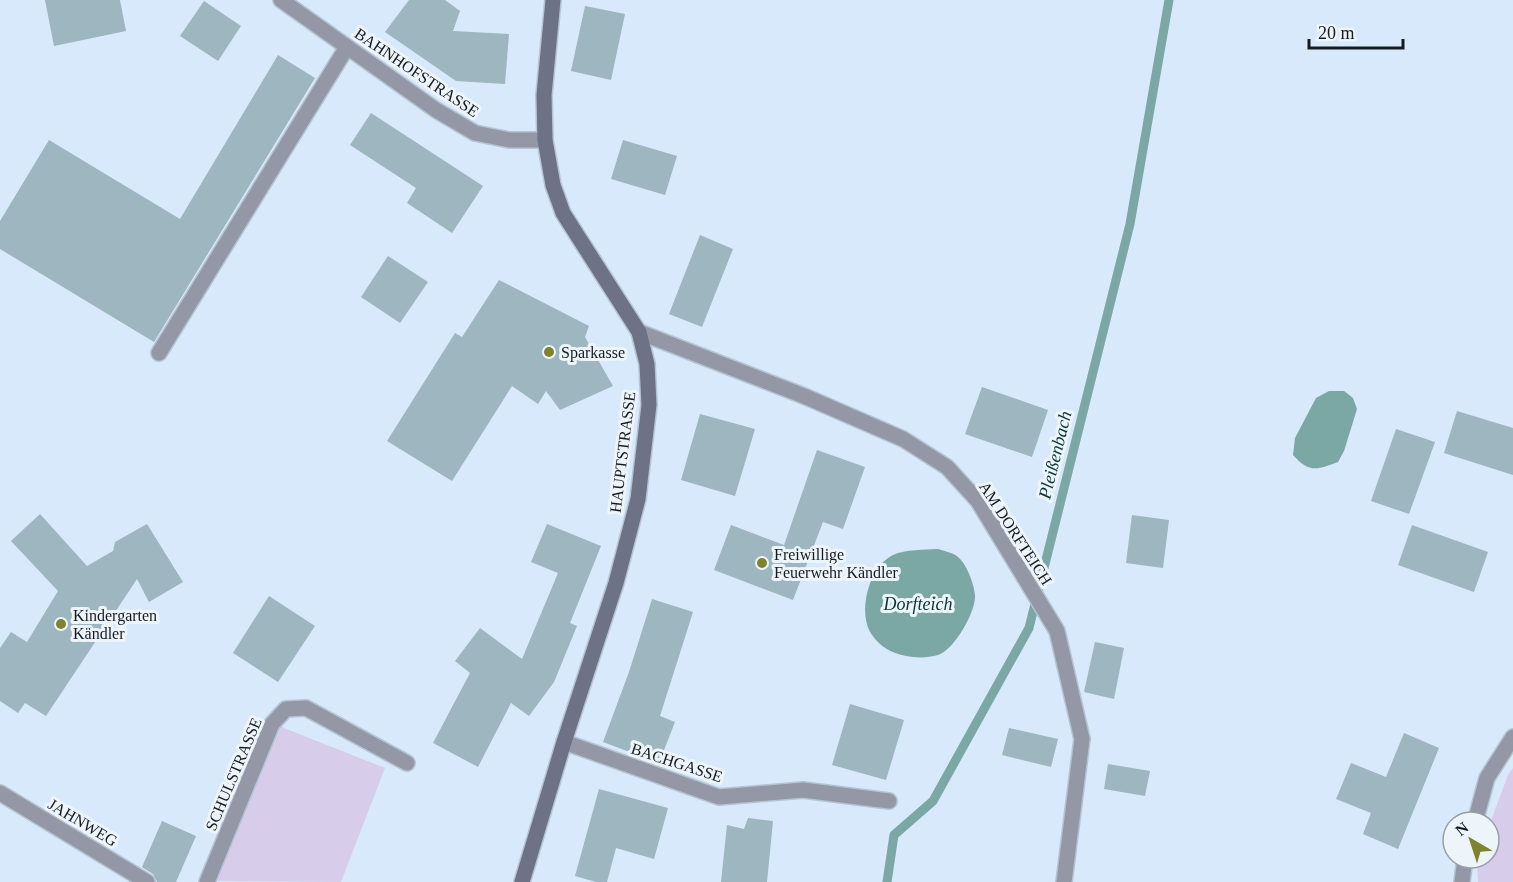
<svg xmlns="http://www.w3.org/2000/svg" width="1513" height="882" viewBox="0 0 1513 882" font-family="Georgia,serif">
	<style>
		.green { fill: #d7cdeb }
		.water { fill: #7ba7a5 }
		.lines { fill: none; stroke-linecap: round; stroke-linejoin: round }
		.stream { stroke: #7ba7a5; stroke-width: 9 }
		.building { fill: #9db6bf }
		.lane-casing { stroke: #b4c4d3; stroke-width: 18 }
		.street-casing { stroke: #b4c4d3; stroke-width: 18 }
		.secondary-casing { stroke: #b4c4d3; stroke-width: 18 }
		.lane { stroke: #9498a6; stroke-width: 15 }
		.street { stroke: #9498a6; stroke-width: 15 }
		.secondary { stroke: #6d7287; stroke-width: 15 }
		.poi-dot { fill: #7e832e; stroke: #edf5fb; stroke-width: 2 }
		.labels { text-anchor: middle; stroke-width: 6; stroke-linejoin: round; paint-order: stroke }
		.street-label { font-size: 16px; fill: #151b21; stroke: #edf5fb }
		.poi-label { font-size: 16px; fill: #151b21; stroke: #edf5fb; text-anchor: start }
		.water-label { font-size: 18px; font-style: italic; fill: #0a3736; stroke: #edf5fb }
	</style>
	<rect width="100%" height="100%" fill="#d7e9fa"/>
	<g class="green">
		<path d="M 279,726 L 385,768 L 341,882 L 215,881 Z"/>
		<path d="M 1513,768 L 1513,882 L 1478,882 L 1477,859 L 1489,858 L 1489,826 L 1508,775 Z"/>
	</g>
	<g class="water">
		<path d="M 1329,391 L 1344,391 L 1353,398 L 1357,409 L 1344,451 L 1338,462 C 1317,470 1309,473 1293,455 L 1295,438 L 1316,398 Z"/>
		<path d="M 938,549 C 944,551 955,553 959,558 C 967,565 974,584 975,595 C 976,612 954,650 938,655 C 928,658 916,658 906,656 C 892,653 881,648 872,635 C 857,614 868,567 893,555 C 906,549 924,550 938,549 Z"/>
	</g>
	<g class="lines">
		<path class="stream" d="M 887,882 L 894,835 L 933,801 L 1029,628 L 1130,224 L 1169,0"/>
	</g>
	<g class="building">
		<path d="M 45,0 L 120,0 L 126,31 L 54,46 Z"/>
		<path d="M 409,0 L 445,0 L 460,11 L 453,31 L 509,34 L 505,84 L 456,81 L 385,32 Z"/>
		<path d="M 204,1 L 241,26 L 218,61 L 180,36 Z"/>
		<path d="M 585,6 L 625,14 L 611,80 L 571,71 Z"/>
		<path d="M 278,55 L 315,78 L 154,342 L 0,249 L 0,221 L 49,140 L 180,219 Z"/>
		<path d="M 371,113 L 483,186 L 452,233 L 407,203 L 416,188 L 350,145 Z"/>
		<path d="M 623,140 L 677,156 L 665,195 L 611,179 Z"/>
		<path d="M 700,235 L 733,249 L 702,327 L 669,314 Z"/>
		<path d="M 388,256 L 428,282 L 400,323 L 361,297 Z"/>
		<path d="M 499,280 L 589,326 L 585,337 L 613,386 L 560,410 L 546,391 L 538,404 L 512,386 L 452,481 L 387,441 L 455,333 L 462,337 Z"/>
		<path d="M 982,387 L 1048,410 L 1032,457 L 965,434 Z"/>
		<path d="M 1457,411 L 1513,428 L 1513,475 L 1444,453 Z"/>
		<path d="M 700,414 L 755,429 L 735,496 L 681,480 Z"/>
		<path d="M 1396,429 L 1435,442 L 1409,514 L 1371,501 Z"/>
		<path d="M 817,450 L 865,467 L 843,529 L 823,522 L 793,600 L 714,570 L 731,525 L 784,545 Z"/>
		<path d="M 40,514 L 87,566 L 113,551 L 115,542 L 147,524 L 183,582 L 149,602 L 137,579 L 46,716 L 25,703 L 18,713 L 0,701 L 0,648 L 11,632 L 27,642 L 58,591 L 11,541 Z"/>
		<path d="M 1132,515 L 1169,520 L 1163,568 L 1126,563 Z"/>
		<path d="M 547,524 L 601,546 L 570,623 L 577,626 L 554,682 L 529,716 L 511,703 L 478,767 L 433,743 L 470,673 L 455,661 L 480,628 L 522,659 L 558,573 L 531,562 Z"/>
		<path d="M 1412,525 L 1488,552 L 1474,592 L 1398,565 Z"/>
		<path d="M 269,596 L 315,626 L 278,682 L 233,653 Z"/>
		<path d="M 652,599 L 693,612 L 660,716 L 675,722 L 659,763 L 603,742 L 629,672 Z"/>
		<path d="M 1095,642 L 1124,648 L 1114,699 L 1084,692 Z"/>
		<path d="M 850,704 L 904,720 L 886,780 L 832,765 Z"/>
		<path d="M 1009,728 L 1058,739 L 1051,767 L 1002,755 Z"/>
		<path d="M 1404,733 L 1439,748 L 1398,849 L 1363,834 L 1371,813 L 1336,799 L 1351,763 L 1386,777 Z"/>
		<path d="M 1108,764 L 1150,771 L 1145,796 L 1104,789 Z"/>
		<path d="M 599,789 L 668,808 L 654,859 L 616,848 L 607,882 L 596,882 L 575,876 Z"/>
		<path d="M 748,818 L 773,821 L 767,882 L 721,882 L 727,825 L 744,829 Z"/>
		<path d="M 162,821 L 196,836 L 176,882 L 157,882 L 153,874 L 142,867 Z"/>
	</g>
	<g class="lines">
		<defs>
			<path id="lane" d="M 159,353 L 347,47"/>
			<g id="street">
				<path d="M 281,0 L 436,110 L 475,133 L 509,140 L 545,140"/>
				<path d="M 639,332 L 804,396 L 903,439 L 947,467 L 978,501 L 1057,631 L 1082,739 L 1064,882"/>
				<path d="M 564,742 L 719,797 L 803,790 L 889,801"/>
				<path d="M 0,793 L 147,882"/>
				<path d="M 1475,822 L 1487,778 L 1513,737"/>
				<path d="M 207,882 L 272,724 L 286,709 L 306,708 L 407,763"/>
				<path d="M 1462,882 L 1465,858"/>
			</g>
			<path id="secondary" d="M 522,882 L 564,742 L 616,583 L 638,499 L 649,405 L 647,364 L 639,332 L 563,213 L 553,185 L 545,140 L 544,95 L 553,0"/>
		</defs>
		<use href="#lane" class="lane-casing"/>
		<use href="#street" class="street-casing"/>
		<use href="#secondary" class="secondary-casing"/>
		<use href="#lane" class="lane"/>
		<use href="#street" class="street"/>
		<use href="#secondary" class="secondary"/>
	</g>
	<g class="poi-dot">
		<circle cx="549" cy="352" r="6"/>
		<circle cx="762" cy="563" r="6"/>
		<circle cx="61" cy="624" r="6"/>
	</g>
	<g class="labels">
		<g class="street-label">
			<text transform="translate(417 72) rotate(34)" y="6">BAHNHOFSTRASSE</text>
			<text transform="translate(622 452) rotate(-83)" y="6">HAUPTSTRASSE</text>
			<text transform="translate(1016 533) rotate(57)" y="6">AM DORFTEICH</text>
			<text transform="translate(677 762) rotate(18)" y="6">BACHGASSE</text>
			<text transform="translate(233 774) rotate(-67)" y="6">SCHULSTRASSE</text>
			<text transform="translate(83 822) rotate(31)" y="6">JAHNWEG</text>
		</g>
		<g class="poi-label">
			<text x="561" y="358">Sparkasse</text>
			<text x="774" y="560">Freiwillige<tspan x="774" dy="18">Feuerwehr Kändler</tspan></text>
			<text x="73" y="621">Kindergarten<tspan x="73" dy="18">Kändler</tspan></text>
		</g>
		<g class="water-label">
			<text transform="translate(1055 455) rotate(-76)" y="6">Pleißenbach</text>
			<text x="918" y="610">Dorfteich</text>
		</g>
	</g>
	<g transform="translate(1471 840) rotate(321)"><circle r="28" fill="#edf5fb" stroke="#979ea4" stroke-width="1.5"/>
	<path d="M0-4.5L10 22L0 15L-10 22Z" fill="#7e832e"/>
	<text y="-9" font-size="16" font-weight="bold" text-anchor="middle" fill="#151b21">N</text>
	</g>
	<path d="M1309 39v9h94v-9" fill="none" stroke="#151b21" stroke-width="3"/>
	<text x="1318" y="39" font-size="18" fill="#151b21" stroke="#edf5fb" stroke-width="4.5" paint-order="stroke">20 m</text>
</svg>
